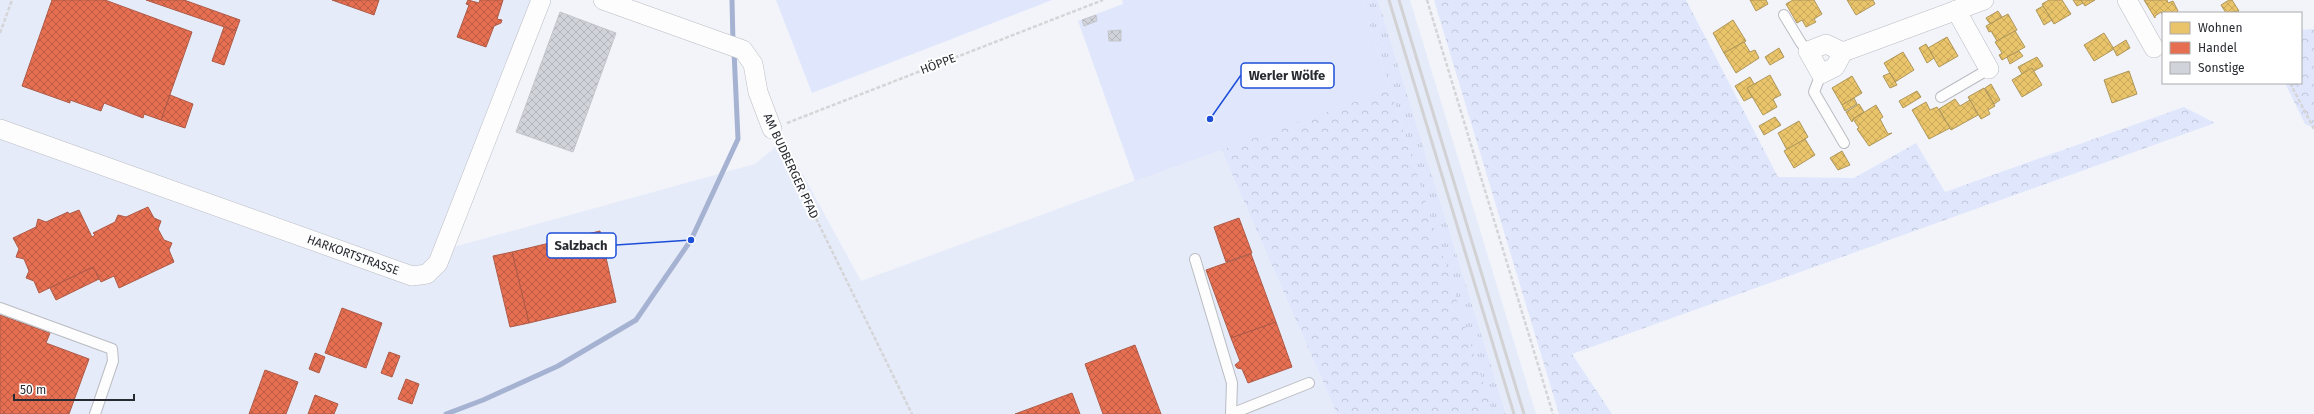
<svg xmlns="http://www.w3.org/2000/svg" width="2314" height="414" viewBox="0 0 2314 414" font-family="'Fira Sans',sans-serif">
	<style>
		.built { fill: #e6ebf9 }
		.grass { fill: url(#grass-tufts) }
		.forest { fill: url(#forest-crowns) }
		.pitch { fill: #e0e7fc }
		.homes { fill: url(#homes-cross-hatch); stroke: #af9659 }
		.shops { fill: url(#shops-cross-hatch); stroke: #ad5a47 }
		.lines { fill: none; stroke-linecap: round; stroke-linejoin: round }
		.stream { stroke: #a6b2d1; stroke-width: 5 }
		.building { fill: url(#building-cross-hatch); stroke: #c4c6cc }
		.service-casing { stroke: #babcc2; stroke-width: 12 }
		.minor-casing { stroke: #babcc2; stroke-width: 20 }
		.path { stroke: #d5d5d7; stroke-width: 2.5; stroke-dasharray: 4 2; stroke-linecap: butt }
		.service { stroke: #fdfdfe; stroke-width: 10 }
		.minor { stroke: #fdfdfe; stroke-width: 19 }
		.rail { stroke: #d2d2d4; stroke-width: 3 }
		.labels { text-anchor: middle; stroke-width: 4; stroke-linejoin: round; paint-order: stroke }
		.street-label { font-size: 12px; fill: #272a30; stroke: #fff }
		.leader { fill: none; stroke: #1d4ed8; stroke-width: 1.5 }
		.callout-dot { fill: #1d4ed8; stroke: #fff; stroke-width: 1.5 }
		.callout { fill: #fff; stroke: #1d4ed8; stroke-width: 1.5 }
		.callout-label { font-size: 13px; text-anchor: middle; font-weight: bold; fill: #272a30 }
	</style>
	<defs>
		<pattern id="grass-tufts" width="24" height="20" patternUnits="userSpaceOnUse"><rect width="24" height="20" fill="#e0e7fc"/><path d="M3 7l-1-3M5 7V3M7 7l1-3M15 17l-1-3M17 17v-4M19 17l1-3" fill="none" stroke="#c0c6d8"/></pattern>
		<pattern id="forest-crowns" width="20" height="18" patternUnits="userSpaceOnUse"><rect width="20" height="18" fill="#e0e7fc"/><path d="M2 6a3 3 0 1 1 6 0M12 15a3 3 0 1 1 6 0" fill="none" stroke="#c0c6d8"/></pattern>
		<pattern id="homes-cross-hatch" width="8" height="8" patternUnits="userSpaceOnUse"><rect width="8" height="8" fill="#e9c46a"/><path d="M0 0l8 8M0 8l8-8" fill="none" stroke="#c8a95c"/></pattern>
		<pattern id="shops-cross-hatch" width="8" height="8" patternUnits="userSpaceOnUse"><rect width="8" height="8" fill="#e76f51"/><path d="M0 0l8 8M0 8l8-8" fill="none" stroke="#bb5b44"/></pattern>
		<pattern id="building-cross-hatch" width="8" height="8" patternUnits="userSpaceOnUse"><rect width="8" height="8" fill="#d0d3d9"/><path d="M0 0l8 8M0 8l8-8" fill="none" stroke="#b3b5bb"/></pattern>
	</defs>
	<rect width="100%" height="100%" fill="#f2f4fa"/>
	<g class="built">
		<path d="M 0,0 L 549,0 L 446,249 L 755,164 L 784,140 L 861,281 L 1221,149 L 1337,414 L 0,414 Z"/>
		<path d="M 1378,0 L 1410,0 L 1536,414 L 1506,414 Z"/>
	</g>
	<path class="grass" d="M 1362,0 L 1378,0 L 1506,414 L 1482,414 L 1491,410 Z"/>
	<g class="forest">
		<path d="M 1434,0 L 1686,0 L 1778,177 L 1854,178 L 1916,143 L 1945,192 L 2184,107 L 2215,123 L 1572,354 L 1612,414 L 1559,414 Z"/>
		<path d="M 2314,29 L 2314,128 L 2305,124 L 2285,83 L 2301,83 L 2301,30 Z"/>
		<path d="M 1390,89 L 1492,411 L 1482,414 L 1337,414 L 1221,149 Z"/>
	</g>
	<g class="pitch">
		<path d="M 776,0 L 1052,0 L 812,93 Z"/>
		<path d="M 1122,0 L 1362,0 L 1390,89 L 1135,181 L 1078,21 L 1123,4 Z"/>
	</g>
	<g class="homes">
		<path d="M 1750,0 L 1766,0 L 1768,4 L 1756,11 Z"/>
		<path d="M 1793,0 L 1814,0 L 1822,14 L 1814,19 L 1816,22 L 1806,27 L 1802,20 L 1797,23 L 1786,4 Z"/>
		<path d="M 1847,0 L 1873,0 L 1875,4 L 1856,15 Z"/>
		<path d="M 2049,0 L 2062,0 L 2071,14 L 2054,24 L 2042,4 Z"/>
		<path d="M 2073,0 L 2081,0 L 2083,3 L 2077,6 Z"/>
		<path d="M 2081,0 L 2095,0 L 2085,6 Z"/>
		<path d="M 2144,0 L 2167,0 L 2168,3 L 2173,1 L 2178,11 L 2175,13 L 2163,13 L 2163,16 L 2161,12 L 2155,16 L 2155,18 Z"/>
		<path d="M 2229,0 L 2232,0 L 2239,11 L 2226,13 L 2221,5 Z"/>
		<path d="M 2043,6 L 2052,20 L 2044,25 L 2036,10 Z"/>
		<path d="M 1998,11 L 2002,17 L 1990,24 L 1986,18 Z"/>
		<path d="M 2008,14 L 2017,30 L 1997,41 L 1991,31 L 1989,32 L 1986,26 Z"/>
		<path d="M 1733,20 L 1746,41 L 1724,53 L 1713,33 Z"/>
		<path d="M 2015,31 L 2025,47 L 2002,60 L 1999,55 L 2002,53 L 1995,42 Z"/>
		<path d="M 2104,33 L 2114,49 L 2094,61 L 2084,45 Z"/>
		<path d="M 1947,37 L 1958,56 L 1939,67 L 1928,48 Z"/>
		<path d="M 2126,40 L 2130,48 L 2117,56 L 2113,48 Z"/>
		<path d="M 1744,42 L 1750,52 L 1755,50 L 1759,58 L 1736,73 L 1724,53 Z"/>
		<path d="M 1926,44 L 1934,58 L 1927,63 L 1919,48 Z"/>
		<path d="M 1779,48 L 1784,57 L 1770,65 L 1765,57 Z"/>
		<path d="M 2019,51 L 2023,56 L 2010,64 L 2007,57 Z"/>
		<path d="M 1903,52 L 1914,70 L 1895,82 L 1884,63 Z"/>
		<path d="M 2037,57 L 2043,66 L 2034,71 L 2032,68 L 2022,74 L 2018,67 Z"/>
		<path d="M 2032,68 L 2042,85 L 2022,97 L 2012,80 Z"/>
		<path d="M 2129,71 L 2137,94 L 2112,103 L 2104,80 Z"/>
		<path d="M 1890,73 L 1897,85 L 1890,88 L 1883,76 Z"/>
		<path d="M 1770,75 L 1781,95 L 1773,99 L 1777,107 L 1763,115 L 1747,88 Z"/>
		<path d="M 1852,76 L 1862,93 L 1842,105 L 1832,88 Z"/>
		<path d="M 1750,77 L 1754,84 L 1747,88 L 1752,97 L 1744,101 L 1735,86 Z"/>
		<path d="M 1991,84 L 2000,100 L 1994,104 L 1985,88 Z"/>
		<path d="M 1984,88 L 1995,106 L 1988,110 L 1990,114 L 1981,119 L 1968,97 Z"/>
		<path d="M 1917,91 L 1921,97 L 1903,108 L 1899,101 Z"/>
		<path d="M 1854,98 L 1857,104 L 1845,111 L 1842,105 Z"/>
		<path d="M 1955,99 L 1960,106 L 1970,100 L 1978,115 L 1951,130 L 1939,109 Z"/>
		<path d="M 1926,102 L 1930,110 L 1937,107 L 1950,128 L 1929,139 L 1912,110 Z"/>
		<path d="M 1859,104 L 1864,112 L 1853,119 L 1852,122 L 1846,112 Z"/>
		<path d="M 1876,105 L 1883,117 L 1880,119 L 1888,134 L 1892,133 L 1869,146 L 1857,129 L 1859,128 L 1853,119 Z"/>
		<path d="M 1775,117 L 1781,125 L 1764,135 L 1759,126 Z"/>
		<path d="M 1799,121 L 1808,137 L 1787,150 L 1778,133 Z"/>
		<path d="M 1805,139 L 1815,155 L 1794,168 L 1784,151 Z"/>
		<path d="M 1842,151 L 1850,165 L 1838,170 L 1830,158 Z"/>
	</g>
	<g class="shops">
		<path d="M 52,0 L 105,0 L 192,32 L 161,120 L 144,114 L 143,118 L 104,103 L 101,111 L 70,100 L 70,103 L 22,86 Z"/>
		<path d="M 146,0 L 184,0 L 240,20 L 236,31 Z"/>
		<path d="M 332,0 L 379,0 L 374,15 Z"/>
		<path d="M 468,0 L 479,3 L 480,0 L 503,0 L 497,19 L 502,20 L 501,23 L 494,26 L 486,47 L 457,37 L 469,5 L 466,4 Z"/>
		<path d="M 224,27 L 236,31 L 224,65 L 212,61 Z"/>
		<path d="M 170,95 L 193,104 L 185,128 L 161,120 Z"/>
		<path d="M 148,207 L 154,218 L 161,221 L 158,229 L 164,240 L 172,243 L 169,250 L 174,262 L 119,288 L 114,276 L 101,282 L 93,267 L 39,293 L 34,281 L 26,278 L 29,271 L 24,259 L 16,257 L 19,249 L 13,238 L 36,227 L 38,219 L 46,222 L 68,212 L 69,214 L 79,210 L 92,237 L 95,235 L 93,233 L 115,222 L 118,215 L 126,217 Z"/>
		<path d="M 1239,218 L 1252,253 L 1226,262 L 1214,227 Z"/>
		<path d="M 600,231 L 616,302 L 529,323 L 512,252 Z"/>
		<path d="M 512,252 L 529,323 L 510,327 L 493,256 Z"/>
		<path d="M 1251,254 L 1276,322 L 1231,338 L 1206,270 Z"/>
		<path d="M 93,267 L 99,279 L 56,300 L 50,288 Z"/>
		<path d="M 342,308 L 382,323 L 366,368 L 325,353 Z"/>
		<path d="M 0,315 L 50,333 L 46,343 L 89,359 L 69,414 L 0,414 Z"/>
		<path d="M 1276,322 L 1292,367 L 1248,383 L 1242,369 L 1237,368 L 1235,365 L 1240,361 L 1231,338 Z"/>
		<path d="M 1135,345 L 1161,414 L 1103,414 L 1085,364 Z"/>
		<path d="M 389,352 L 400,356 L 392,377 L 381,373 Z"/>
		<path d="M 315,353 L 325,357 L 319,373 L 309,369 Z"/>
		<path d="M 265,370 L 298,382 L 286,414 L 249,414 Z"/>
		<path d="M 406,379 L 419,384 L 412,404 L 398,399 Z"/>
		<path d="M 1072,393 L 1080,414 L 1015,414 Z"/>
		<path d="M 315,395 L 338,404 L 334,414 L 308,414 Z"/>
	</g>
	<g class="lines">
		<g class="stream">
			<path d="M 732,0 L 733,43"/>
			<path d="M 446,414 L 483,400 L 558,366 L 636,320 L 691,240 L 738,139 L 734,51"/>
		</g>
	</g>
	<g class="building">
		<path d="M 560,12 L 616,33 L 573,152 L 516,132 Z"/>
		<path d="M 1096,15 L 1097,21 L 1084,26 L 1082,20 Z"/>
		<path d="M 1121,30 L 1121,41 L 1109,41 L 1108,31 Z"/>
	</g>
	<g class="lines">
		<defs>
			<g id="service">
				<path d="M 1784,15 L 1801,43 L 1808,51"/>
				<path d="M 1821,74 L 1814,92 L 1844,143"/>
				<path d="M 1941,97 L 1989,69"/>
				<path d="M 1195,259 L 1232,383 L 1231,414"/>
				<path d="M 0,308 L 112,349 L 113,361 L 95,414"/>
				<path d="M 1231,414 L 1309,383"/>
			</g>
			<g id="minor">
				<path d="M 603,0 L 743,50 L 753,64 L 758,92 L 772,129"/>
				<path d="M 2127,0 L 2154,48"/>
				<path d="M 1956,10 L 1989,69"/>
				<path d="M 1843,52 L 1826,44 L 1808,51 L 1821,74 L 1835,67 L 1843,52 L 1984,0"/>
				<path id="s1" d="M 0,129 L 412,276 L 427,274 L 438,263 L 541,0"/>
			</g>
		</defs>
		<use href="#service" class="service-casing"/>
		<use href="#minor" class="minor-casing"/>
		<g class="path">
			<path d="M 1427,0 L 1553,414"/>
			<path d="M 0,33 L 12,0"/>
			<path d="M 2290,83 L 2314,129"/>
			<path d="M 787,123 L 1103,0"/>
			<path d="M 779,143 L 912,414"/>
		</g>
		<use href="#service" class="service"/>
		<use href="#minor" class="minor"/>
		<g class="rail">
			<path d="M 1389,0 L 1514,414"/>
			<path d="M 1399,0 L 1524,414"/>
		</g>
	</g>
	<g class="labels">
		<g class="street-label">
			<text transform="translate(938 64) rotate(-21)" y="4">HÖPPE</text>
			<text transform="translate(791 166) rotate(65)" y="4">AM BUDBERGER PFAD</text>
			<text dy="4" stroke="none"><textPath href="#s1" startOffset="375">HARKORTSTRASSE</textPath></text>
		</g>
	</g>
	<path class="leader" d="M1210 119L1241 75M691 240L616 245"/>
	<g class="callout-dot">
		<circle cx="1210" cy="119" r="4"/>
		<circle cx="691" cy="240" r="4"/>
	</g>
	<g class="callout">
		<rect x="1241" y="63" width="93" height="25" rx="4"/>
		<rect x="547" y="233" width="69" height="25" rx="4"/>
	</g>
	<g class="callout-label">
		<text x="1287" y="80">Werler Wölfe</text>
		<text x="581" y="250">Salzbach</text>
	</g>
	<rect x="2162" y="12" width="140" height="72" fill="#ffffff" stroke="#a9aaac"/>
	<rect x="2170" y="22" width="20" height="12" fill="#e9c46a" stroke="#a9aaac"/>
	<text x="2198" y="32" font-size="12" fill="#272a30">Wohnen</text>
	<rect x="2170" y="42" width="20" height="12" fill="#e76f51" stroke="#a9aaac"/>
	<text x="2198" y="52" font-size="12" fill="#272a30">Handel</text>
	<rect x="2170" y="62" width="20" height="12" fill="#d0d3d9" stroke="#a9aaac"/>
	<text x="2198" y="72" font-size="12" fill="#272a30">Sonstige</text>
	<path d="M14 394v6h120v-6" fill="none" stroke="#272a30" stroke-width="2"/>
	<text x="20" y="394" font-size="12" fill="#272a30" stroke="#ffffff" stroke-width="3" paint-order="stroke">50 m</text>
</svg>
